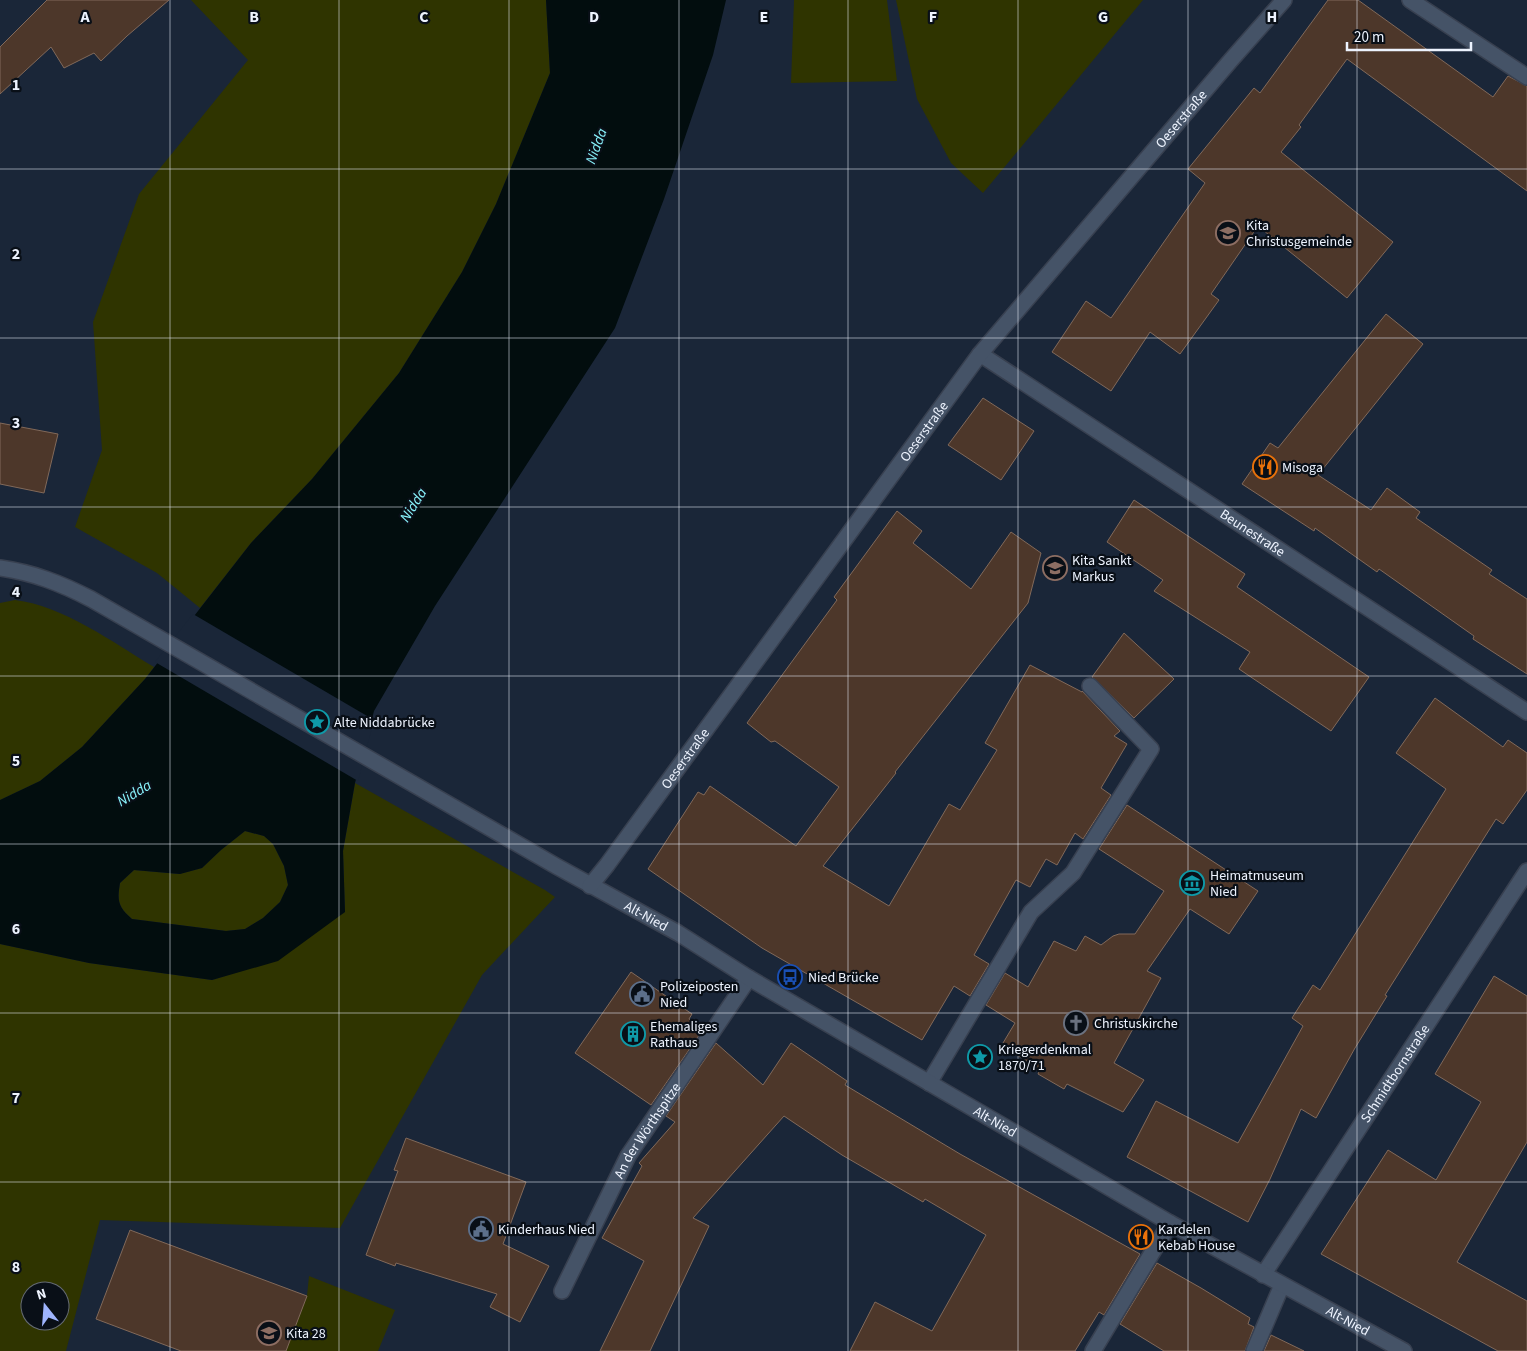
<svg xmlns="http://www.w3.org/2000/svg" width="1527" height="1351" viewBox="0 0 1527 1351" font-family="'Source Sans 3',sans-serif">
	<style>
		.green { fill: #2f3400; fill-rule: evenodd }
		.water { fill: #020d0e; fill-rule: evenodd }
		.pier { fill: #1a2638 }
		.building { fill: #4d372a; stroke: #81695a }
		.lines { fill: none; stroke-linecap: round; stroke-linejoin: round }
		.lane-casing { stroke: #384050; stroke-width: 18 }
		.street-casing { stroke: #384050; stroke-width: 18 }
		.secondary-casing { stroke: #384050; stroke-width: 18 }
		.lane { stroke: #455367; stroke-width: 15 }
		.street { stroke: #455367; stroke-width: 15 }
		.secondary { stroke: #455367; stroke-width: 15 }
		.grid { fill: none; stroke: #edf3fe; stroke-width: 1; stroke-opacity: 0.55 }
		.labels { text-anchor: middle; stroke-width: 4.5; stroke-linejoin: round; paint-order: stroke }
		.street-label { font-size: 14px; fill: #edf3fe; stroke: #090f17 }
		.poi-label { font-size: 14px; fill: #edf3fe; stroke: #090f17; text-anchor: start }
		.water-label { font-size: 15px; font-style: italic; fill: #88f2fb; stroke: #090f17 }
		.grid-label { font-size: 16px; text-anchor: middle; font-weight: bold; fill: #edf3fe; stroke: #090f17; stroke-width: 4.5; stroke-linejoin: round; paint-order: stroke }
	</style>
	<rect width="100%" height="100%" fill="#1a2638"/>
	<g class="green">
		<path d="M 191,0 L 546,0 L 550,73 L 496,204 L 462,272 L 399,373 L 312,479 L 251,543 L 200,608 L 157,573 L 75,527 L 102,450 L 93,322 L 139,194 L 248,60 Z"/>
		<path d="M 794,0 L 887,0 L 897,81 L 791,83 Z"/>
		<path d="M 896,0 L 1143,0 L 983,193 L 951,163 L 917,99 Z"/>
		<path d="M 15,600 C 64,606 112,642 154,667 L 145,679 L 82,747 L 40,781 L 0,800 L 0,603 Z"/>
		<path d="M 355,783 L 545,890 L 555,897 L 482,975 L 340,1228 L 100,1220 L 66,1351 L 0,1351 L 0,944 L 89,963 L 212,980 L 244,970 L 345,912 L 343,851 ZM 30,1291 L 60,1291 L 60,1321 L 30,1321 Z"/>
		<path d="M 245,831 L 264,836 L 273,844 L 284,866 L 288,885 L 280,902 L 263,918 L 245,929 L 226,931 L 132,919 C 118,907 117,901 120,883 L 134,870 L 179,874 L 202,868 L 221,850 Z"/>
		<path d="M 309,1276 L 395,1310 L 378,1351 L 286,1351 L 307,1296 Z"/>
	</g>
	<path class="water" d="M 546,0 L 726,0 L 713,55 L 664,199 L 615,328 L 435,606 L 374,711 L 355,783 L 343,851 L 345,912 L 278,961 L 212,980 L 89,963 L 0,944 L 0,800 L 40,781 L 82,747 L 145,679 L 251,543 L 312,479 L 399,373 L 462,272 L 496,204 L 550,73 ZM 245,831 L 264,836 L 273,844 L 284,866 L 288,885 L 280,902 L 263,918 L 245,929 L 226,931 L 132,919 C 118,907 117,901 120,883 L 134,870 L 180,874 L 202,868 L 221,850 Z"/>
	<path class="pier" d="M 193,614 L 374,720 L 358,781 L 155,662 Z"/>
	<g class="building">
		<path d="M 47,0 L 169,0 L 127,36 L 101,61 L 94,53 L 64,68 L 51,47 L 0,94 L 0,47 Z"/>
		<path d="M 1328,0 L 1358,0 L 1493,97 L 1508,76 L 1527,86 L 1527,191 L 1347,59 L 1299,125 L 1301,127 L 1281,152 L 1393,242 L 1347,298 L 1258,226 L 1211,294 L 1219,300 L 1180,354 L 1150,332 L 1111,391 L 1052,352 L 1086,301 L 1111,318 L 1205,183 L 1188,169 L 1254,88 L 1260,93 Z"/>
		<path d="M 1386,314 L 1423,344 L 1318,475 L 1371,510 L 1387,488 L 1420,512 L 1416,518 L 1492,570 L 1489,574 L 1527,599 L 1527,674 L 1473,639 L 1474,636 L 1379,569 L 1377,572 L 1315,528 L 1314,531 L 1242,484 L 1270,443 L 1278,448 Z"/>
		<path d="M 983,398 L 1034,431 L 1001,480 L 948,445 Z"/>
		<path d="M 0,423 L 58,434 L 44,493 L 0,484 Z"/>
		<path d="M 1134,500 L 1245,574 L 1237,587 L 1369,677 L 1331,731 L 1239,669 L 1250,652 L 1154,591 L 1163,580 L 1107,542 Z"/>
		<path d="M 897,511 L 922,531 L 913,543 L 971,589 L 1011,532 L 1041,553 L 1028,603 L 895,772 L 896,773 L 823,866 L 889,906 L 949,804 L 960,810 L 997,750 L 985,743 L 1030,665 L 1082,692 L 1082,691 L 1120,731 L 1114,736 L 1127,744 L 1101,788 L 1111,795 L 1083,839 L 1075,833 L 1057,865 L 1046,859 L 1030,887 L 1016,880 L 974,955 L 989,964 L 970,996 L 954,986 L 922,1040 L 762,948 L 648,869 L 698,792 L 704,795 L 710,786 L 796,846 L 839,787 L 775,741 L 771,742 L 747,723 L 837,600 L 834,597 Z"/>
		<path d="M 1124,633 L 1174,679 L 1134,718 L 1092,677 Z"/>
		<path d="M 1435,698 L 1503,747 L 1508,740 L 1527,753 L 1527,790 L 1503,824 L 1496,819 L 1385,995 L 1387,996 L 1355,1048 L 1316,1118 L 1301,1109 L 1270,1179 L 1248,1222 L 1127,1157 L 1156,1101 L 1238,1143 L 1303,1026 L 1292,1018 L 1313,985 L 1320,990 L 1446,789 L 1396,753 Z"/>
		<path d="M 1127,805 L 1258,891 L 1229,934 L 1190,909 L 1147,971 L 1161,978 L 1114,1063 L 1144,1080 L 1123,1112 L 1067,1084 L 1064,1089 L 1038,1074 L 1040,1069 L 1015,1054 L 1017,1050 L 1003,1043 L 1015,1023 L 986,1005 L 1005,973 L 1028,987 L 1054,941 L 1076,951 L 1085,936 L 1101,945 L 1113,936 L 1119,934 L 1135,934 L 1164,891 L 1099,849 Z"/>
		<path d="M 631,972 L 692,1014 L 689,1019 L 702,1031 L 651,1105 L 575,1053 Z"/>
		<path d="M 1494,976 L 1527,996 L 1527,1142 L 1457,1262 L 1527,1301 L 1527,1351 L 1498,1351 L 1321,1254 L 1388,1150 L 1436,1180 L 1481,1102 L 1435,1074 Z"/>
		<path d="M 716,1043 L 763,1085 L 791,1043 L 847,1081 L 845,1085 L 960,1154 L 1140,1254 L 1104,1315 L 1099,1312 L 1075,1351 L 850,1351 L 875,1302 L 932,1331 L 986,1235 L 925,1199 L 923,1202 L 842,1155 L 784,1116 L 693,1218 L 709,1226 L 650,1351 L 600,1351 L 644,1261 L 602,1238 L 642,1166 L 639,1163 L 675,1122 L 666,1116 Z"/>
		<path d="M 406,1138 L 526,1182 L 503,1244 L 549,1266 L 520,1322 L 490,1307 L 497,1294 L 396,1263 L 395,1266 L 366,1255 L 398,1171 L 394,1170 Z"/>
		<path d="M 130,1230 L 307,1296 L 286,1351 L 181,1351 L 96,1319 Z"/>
		<path d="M 1157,1263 L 1201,1288 L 1250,1318 L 1248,1324 L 1254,1327 L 1245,1351 L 1164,1351 L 1120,1324 Z"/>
		<path d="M 1271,1335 L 1304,1351 L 1264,1351 Z"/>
	</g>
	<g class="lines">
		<defs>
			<g id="lane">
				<path d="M 929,1083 L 1031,912 L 1073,873 L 1151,749 L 1090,686"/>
				<path d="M 1093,1351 L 1170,1223"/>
			</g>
			<g id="street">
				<path d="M 1410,0 L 1527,77"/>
				<path id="s1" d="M 980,354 L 1527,712"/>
				<path id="s2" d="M 1263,1275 L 1527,871"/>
				<path id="s3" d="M 562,1291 L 628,1156 L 749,978"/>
				<path d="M 1254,1351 L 1282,1285"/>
			</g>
			<g id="secondary">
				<path id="s4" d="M 0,568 C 34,573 60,583 91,599 L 556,866 L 678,933 L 749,978 L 1170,1223 L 1404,1351"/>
				<path id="s5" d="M 590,886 L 607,865 L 980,354 L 1231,60 L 1284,0"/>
			</g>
		</defs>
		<use href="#lane" class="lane-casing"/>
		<use href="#street" class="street-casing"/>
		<use href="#secondary" class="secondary-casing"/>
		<use href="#lane" class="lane"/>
		<use href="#street" class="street"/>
		<use href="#secondary" class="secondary"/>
	</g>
	<path class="grid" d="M 170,0 L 170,1351M 339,0 L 339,1351M 509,0 L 509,1351M 679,0 L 679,1351M 848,0 L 848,1351M 1018,0 L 1018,1351M 1188,0 L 1188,1351M 1357,0 L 1357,1351M 0,169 L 1527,169M 0,338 L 1527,338M 0,507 L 1527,507M 0,676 L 1527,676M 0,844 L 1527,844M 0,1013 L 1527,1013M 0,1182 L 1527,1182"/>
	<defs>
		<symbol id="school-ring" viewBox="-11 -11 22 22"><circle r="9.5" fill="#090f17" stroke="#8d6e63" stroke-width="1.5"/><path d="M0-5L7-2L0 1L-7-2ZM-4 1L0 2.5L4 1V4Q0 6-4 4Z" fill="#8d6e63"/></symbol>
		<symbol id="restaurant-ring" viewBox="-11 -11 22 22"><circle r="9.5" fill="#090f17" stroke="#e8710a" stroke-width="1.5"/><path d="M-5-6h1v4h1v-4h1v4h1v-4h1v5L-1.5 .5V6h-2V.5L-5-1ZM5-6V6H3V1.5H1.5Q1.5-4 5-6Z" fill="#e8710a"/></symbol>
		<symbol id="sight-ring" viewBox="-11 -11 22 22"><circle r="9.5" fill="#090f17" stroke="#0f9aa8" stroke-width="1.5"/><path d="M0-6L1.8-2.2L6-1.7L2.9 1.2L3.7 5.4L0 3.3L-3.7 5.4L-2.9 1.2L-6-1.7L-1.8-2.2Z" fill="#0f9aa8"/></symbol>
		<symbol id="museum-ring" viewBox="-11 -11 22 22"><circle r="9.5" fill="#090f17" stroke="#0f9aa8" stroke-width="1.5"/><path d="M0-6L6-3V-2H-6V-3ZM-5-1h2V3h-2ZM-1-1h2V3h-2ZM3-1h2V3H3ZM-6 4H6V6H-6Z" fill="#0f9aa8"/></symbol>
		<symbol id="bus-ring" viewBox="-11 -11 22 22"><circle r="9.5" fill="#090f17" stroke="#1a4fb4" stroke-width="1.5"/><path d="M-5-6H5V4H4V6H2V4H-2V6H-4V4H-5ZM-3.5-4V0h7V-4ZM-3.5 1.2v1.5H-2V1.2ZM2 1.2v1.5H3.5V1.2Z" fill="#1a4fb4"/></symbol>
		<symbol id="civic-ring" viewBox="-11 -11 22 22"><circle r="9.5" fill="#090f17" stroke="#5c6f8a" stroke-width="1.5"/><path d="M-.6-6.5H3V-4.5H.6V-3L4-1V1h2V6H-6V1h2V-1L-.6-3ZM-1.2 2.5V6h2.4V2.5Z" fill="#5c6f8a"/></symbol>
		<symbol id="church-ring" viewBox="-11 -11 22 22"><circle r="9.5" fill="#090f17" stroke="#6b7280" stroke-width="1.5"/><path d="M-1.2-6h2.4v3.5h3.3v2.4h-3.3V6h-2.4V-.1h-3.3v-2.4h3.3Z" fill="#6b7280"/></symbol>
		<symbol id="building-ring" viewBox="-11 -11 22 22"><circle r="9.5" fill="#090f17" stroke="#0f9aa8" stroke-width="1.5"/><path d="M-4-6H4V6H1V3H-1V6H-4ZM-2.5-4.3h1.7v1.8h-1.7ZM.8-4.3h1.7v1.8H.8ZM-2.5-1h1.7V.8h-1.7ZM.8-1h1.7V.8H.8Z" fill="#0f9aa8"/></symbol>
	</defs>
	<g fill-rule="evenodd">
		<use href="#school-ring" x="1214" y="219" width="28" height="28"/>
		<use href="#restaurant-ring" x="1251" y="453" width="28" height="28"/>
		<use href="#school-ring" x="1041" y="554" width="28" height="28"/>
		<use href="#sight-ring" x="303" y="708" width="28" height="28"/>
		<use href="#museum-ring" x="1178" y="869" width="28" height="28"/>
		<use href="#bus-ring" x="776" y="963" width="28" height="28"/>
		<use href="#civic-ring" x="628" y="980" width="28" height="28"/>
		<use href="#church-ring" x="1062" y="1009" width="28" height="28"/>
		<use href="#building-ring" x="619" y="1020" width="28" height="28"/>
		<use href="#sight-ring" x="966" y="1043" width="28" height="28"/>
		<use href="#civic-ring" x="467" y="1215" width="28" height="28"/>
		<use href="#restaurant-ring" x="1127" y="1223" width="28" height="28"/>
		<use href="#school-ring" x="255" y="1319" width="28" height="28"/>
	</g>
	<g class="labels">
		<g class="street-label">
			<text dy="5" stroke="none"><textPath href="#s5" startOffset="969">Oeserstraße</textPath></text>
			<text dy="5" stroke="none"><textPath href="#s5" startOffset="564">Oeserstraße</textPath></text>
			<text dy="5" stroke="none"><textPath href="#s1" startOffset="326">Beunestraße</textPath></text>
			<text dy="5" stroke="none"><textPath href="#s5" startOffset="159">Oeserstraße</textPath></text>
			<text dy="5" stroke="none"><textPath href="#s4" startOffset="736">Alt-Nied</textPath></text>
			<text dy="5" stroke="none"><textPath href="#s2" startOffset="241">Schmidtbornstraße</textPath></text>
			<text dy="5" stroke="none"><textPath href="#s4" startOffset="1141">Alt-Nied</textPath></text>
			<text dy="5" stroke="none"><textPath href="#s3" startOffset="182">An der Wörthspitze</textPath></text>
			<text dy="5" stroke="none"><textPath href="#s4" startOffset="1546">Alt-Nied</textPath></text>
		</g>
		<g class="poi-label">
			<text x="1246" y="230">Kita<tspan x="1246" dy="16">Christusgemeinde</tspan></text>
			<text x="1282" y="472">Misoga</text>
			<text x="1072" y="565">Kita Sankt<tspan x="1072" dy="16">Markus</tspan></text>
			<text x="334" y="727">Alte Niddabrücke</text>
			<text x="1210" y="880">Heimatmuseum<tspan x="1210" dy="16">Nied</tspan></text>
			<text x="808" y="982">Nied Brücke</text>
			<text x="660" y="991">Polizeiposten<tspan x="660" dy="16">Nied</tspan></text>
			<text x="1094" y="1028">Christuskirche</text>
			<text x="650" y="1031">Ehemaliges<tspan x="650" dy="16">Rathaus</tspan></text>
			<text x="998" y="1054">Kriegerdenkmal<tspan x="998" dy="16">1870/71</tspan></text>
			<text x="498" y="1234">Kinderhaus Nied</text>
			<text x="1158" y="1234">Kardelen<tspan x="1158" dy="16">Kebab House</tspan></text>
			<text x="286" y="1338">Kita 28</text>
		</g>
		<g class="water-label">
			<text transform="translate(596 146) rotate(-70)" y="5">Nidda</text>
			<text transform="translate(413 505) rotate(-58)" y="5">Nidda</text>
			<text transform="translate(134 793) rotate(-31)" y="5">Nidda</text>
		</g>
	</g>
	<g class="grid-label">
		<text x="85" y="22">A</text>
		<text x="254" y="22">B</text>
		<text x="424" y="22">C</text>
		<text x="594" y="22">D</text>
		<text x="764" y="22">E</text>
		<text x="933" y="22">F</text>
		<text x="1103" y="22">G</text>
		<text x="1272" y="22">H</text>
		<text x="16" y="90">1</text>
		<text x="16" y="259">2</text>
		<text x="16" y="428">3</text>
		<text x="16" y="597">4</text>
		<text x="16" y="766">5</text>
		<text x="16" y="934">6</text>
		<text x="16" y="1103">7</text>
		<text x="16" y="1272">8</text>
	</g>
	<g transform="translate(45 1306) rotate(343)"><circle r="24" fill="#090f17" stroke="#646a73"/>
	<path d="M0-4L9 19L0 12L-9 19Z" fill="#9eb4fd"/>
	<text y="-8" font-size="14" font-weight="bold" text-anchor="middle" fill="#edf3fe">N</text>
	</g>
	<path d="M1347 42v8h124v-8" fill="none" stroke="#edf3fe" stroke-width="2.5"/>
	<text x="1354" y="42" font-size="15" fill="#edf3fe" stroke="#090f17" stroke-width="4" paint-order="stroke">20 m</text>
</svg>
